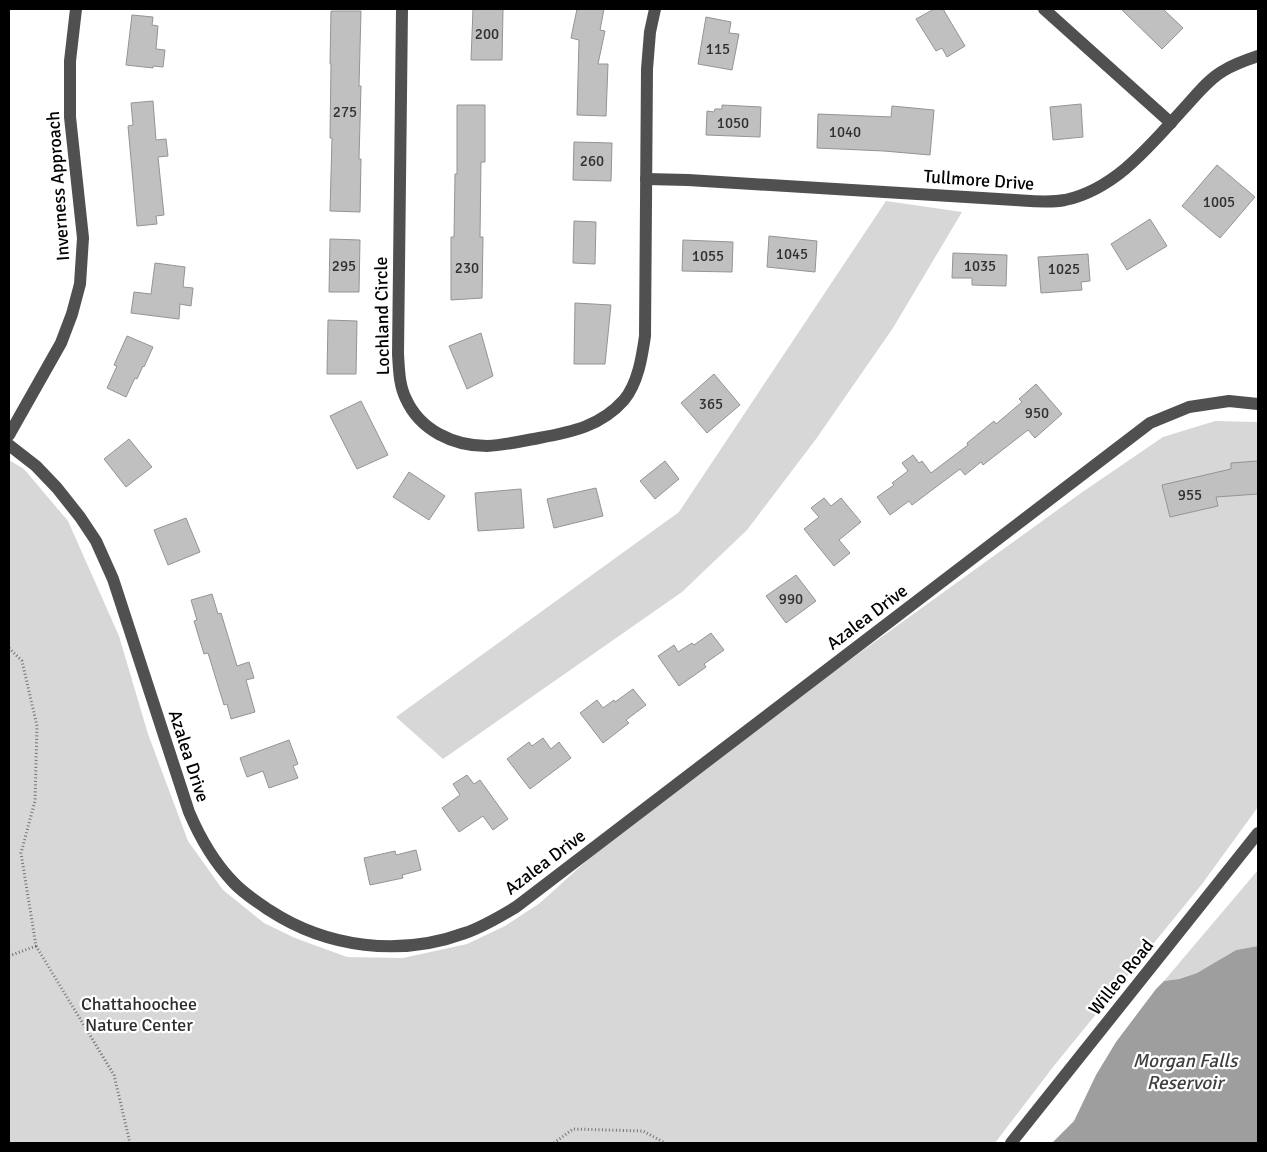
<svg xmlns="http://www.w3.org/2000/svg" width="1267" height="1152" viewBox="0 0 1267 1152" font-family="Signika,sans-serif">
	<style>
		.green { fill: #d7d7d7 }
		.water { fill: #9e9e9e }
		.building { fill: #c0c0c0; stroke: #949494 }
		.lines { fill: none; stroke-linecap: round; stroke-linejoin: round }
		.path { stroke: #727272; stroke-width: 3; stroke-dasharray: 1 2.5; stroke-linecap: butt }
		.minor { stroke: #505050; stroke-width: 12 }
		.labels { text-anchor: middle; stroke-width: 4.5; stroke-linejoin: round; paint-order: stroke }
		.number-label { font-size: 15px; fill: #303030 }
		.street-label { font-size: 18px; fill: #000; stroke: #fff }
		.park-label { font-size: 18px; fill: #2e2e2e; stroke: #fff }
		.water-label { font-size: 19px; font-style: italic; fill: #3f3f3f; stroke: #fff }
	</style>
	<rect width="100%" height="100%" fill="#fff"/>
	<g class="green">
		<path d="M 886,201 L 962,212 L 893,328 L 816,439 L 747,530 L 682,592 L 443,759 L 396,717 L 679,512 Z"/>
		<path d="M 1215,421 L 1258,422 L 1258,807 L 1202,884 L 1053,1067 L 995,1143 L 9,1143 L 9,460 L 24,469 L 68,521 L 119,636 L 148,734 L 188,841 L 223,890 L 264,923 L 295,938 L 347,957 L 403,958 L 467,944 L 505,926 L 540,903 L 646,807 L 1081,493 L 1163,437 Z"/>
		<path d="M 1258,870 L 1258,946 L 1236,950 L 1197,973 L 1179,979 L 1164,981 Z"/>
	</g>
	<path class="water" d="M 1258,946 L 1258,1143 L 1052,1143 L 1074,1121 L 1096,1075 L 1116,1042 L 1156,989 L 1164,981 L 1179,979 L 1197,973 L 1236,950 Z"/>
	<g class="building">
		<path d="M 473,9 L 503,9 L 502,60 L 471,60 Z"/>
		<path d="M 577,9 L 604,9 L 600,30 L 605,31 L 598,64 L 608,64 L 606,116 L 577,115 L 579,40 L 571,38 Z"/>
		<path d="M 934,9 L 943,9 L 965,46 L 947,57 L 942,48 L 936,51 L 916,19 Z"/>
		<path d="M 1121,9 L 1163,9 L 1183,28 L 1162,49 Z"/>
		<path d="M 331,11 L 361,11 L 359,86 L 361,86 L 359,159 L 361,159 L 360,212 L 330,211 L 332,138 L 330,138 L 331,64 L 330,64 Z"/>
		<path d="M 132,15 L 153,17 L 152,25 L 158,26 L 156,49 L 165,50 L 163,67 L 153,66 L 153,68 L 126,65 Z"/>
		<path d="M 706,17 L 731,22 L 729,33 L 739,34 L 732,70 L 698,64 Z"/>
		<path d="M 153,101 L 156,140 L 166,139 L 168,156 L 158,157 L 164,215 L 156,216 L 157,224 L 137,226 L 128,126 L 133,125 L 131,103 Z"/>
		<path d="M 1081,104 L 1083,137 L 1053,140 L 1050,107 Z"/>
		<path d="M 457,105 L 485,105 L 485,162 L 481,162 L 480,237 L 483,237 L 482,298 L 451,300 L 451,237 L 454,237 L 455,174 L 457,174 Z"/>
		<path d="M 722,105 L 761,107 L 760,137 L 706,135 L 707,111 L 714,112 L 715,109 L 722,109 Z"/>
		<path d="M 892,106 L 934,110 L 930,155 L 884,151 L 817,148 L 818,114 L 891,117 Z"/>
		<path d="M 574,142 L 612,143 L 611,181 L 573,180 Z"/>
		<path d="M 1217,165 L 1255,197 L 1220,238 L 1182,206 Z"/>
		<path d="M 1150,219 L 1167,246 L 1127,270 L 1111,244 Z"/>
		<path d="M 574,221 L 596,222 L 595,264 L 573,263 Z"/>
		<path d="M 769,236 L 817,241 L 815,272 L 767,267 Z"/>
		<path d="M 330,239 L 360,240 L 359,292 L 329,292 Z"/>
		<path d="M 683,240 L 733,242 L 732,272 L 682,271 Z"/>
		<path d="M 953,253 L 1007,255 L 1006,286 L 972,285 L 972,278 L 952,278 Z"/>
		<path d="M 1088,254 L 1090,281 L 1081,282 L 1082,290 L 1041,293 L 1038,257 Z"/>
		<path d="M 155,263 L 185,267 L 183,287 L 193,288 L 191,306 L 180,304 L 179,319 L 131,313 L 134,292 L 151,294 Z"/>
		<path d="M 575,303 L 611,305 L 605,364 L 574,364 Z"/>
		<path d="M 328,320 L 357,321 L 356,374 L 327,374 Z"/>
		<path d="M 481,333 L 493,376 L 467,389 L 449,346 Z"/>
		<path d="M 127,336 L 153,347 L 144,367 L 143,366 L 137,379 L 135,378 L 126,397 L 107,388 L 117,366 L 114,365 Z"/>
		<path d="M 714,374 L 740,405 L 707,433 L 681,403 Z"/>
		<path d="M 1036,384 L 1062,414 L 1035,438 L 1028,430 L 983,465 L 981,462 L 965,475 L 960,469 L 912,505 L 909,501 L 890,515 L 877,497 L 894,485 L 892,483 L 908,471 L 902,463 L 913,455 L 919,463 L 922,461 L 931,473 L 968,445 L 967,443 L 994,421 L 996,424 L 1022,402 L 1019,399 Z"/>
		<path d="M 361,401 L 388,455 L 357,469 L 330,416 Z"/>
		<path d="M 129,439 L 152,467 L 126,487 L 104,459 Z"/>
		<path d="M 665,461 L 679,479 L 655,499 L 640,481 Z"/>
		<path d="M 1258,461 L 1258,494 L 1216,497 L 1218,506 L 1170,517 L 1162,485 L 1231,469 L 1231,463 Z"/>
		<path d="M 409,472 L 445,496 L 429,520 L 393,497 Z"/>
		<path d="M 596,488 L 603,516 L 554,528 L 547,499 Z"/>
		<path d="M 521,489 L 524,528 L 478,531 L 475,493 Z"/>
		<path d="M 824,498 L 831,506 L 841,498 L 861,522 L 839,540 L 850,553 L 834,566 L 804,529 L 819,517 L 811,508 Z"/>
		<path d="M 186,518 L 200,552 L 168,565 L 154,530 Z"/>
		<path d="M 796,575 L 816,601 L 786,623 L 766,596 Z"/>
		<path d="M 212,594 L 218,614 L 221,613 L 237,666 L 249,662 L 254,678 L 246,680 L 255,712 L 231,719 L 227,704 L 224,705 L 208,653 L 204,654 L 194,621 L 197,620 L 191,600 Z"/>
		<path d="M 711,633 L 724,650 L 704,664 L 706,667 L 679,686 L 658,656 L 674,645 L 678,652 L 692,643 L 694,645 Z"/>
		<path d="M 633,689 L 646,705 L 626,720 L 629,723 L 603,743 L 580,713 L 597,700 L 603,708 L 614,700 L 615,702 Z"/>
		<path d="M 543,738 L 551,749 L 559,742 L 571,758 L 530,789 L 507,759 L 529,742 L 532,746 Z"/>
		<path d="M 289,740 L 298,764 L 293,766 L 298,778 L 269,788 L 263,771 L 247,777 L 240,758 Z"/>
		<path d="M 467,775 L 474,784 L 480,780 L 508,819 L 493,830 L 483,816 L 459,832 L 442,808 L 460,795 L 453,784 Z"/>
		<path d="M 416,850 L 421,870 L 402,875 L 403,878 L 370,885 L 364,858 L 395,851 L 396,855 Z"/>
	</g>
	<g class="lines">
		<g class="path">
			<path d="M 9,648 L 22,661 L 37,726 L 35,801 L 21,853 L 36,946 L 9,956"/>
			<path d="M 36,946 L 114,1075 L 130,1143"/>
			<path d="M 554,1143 L 573,1129 L 643,1131 L 665,1143"/>
		</g>
		<g class="minor">
			<path d="M 402,9 L 398,354 C 399,369 399,385 406,399 C 420,430 453,446 487,446 C 505,445 522,441 539,438 C 572,432 601,426 624,400 C 638,383 642,357 645,336 L 647,69 L 650,32 L 655,9"/>
			<path d="M 1044,9 L 1171,123"/>
			<path d="M 646,179 L 688,180 L 1015,200 C 1031,201 1049,203 1065,200 C 1117,189 1153,142 1187,105 C 1198,93 1209,79 1223,71 C 1234,64 1246,60 1258,56"/>
			<path d="M 9,435 L 61,343 L 72,314 L 80,284 L 83,238 L 70,117 L 70,61 L 76,9"/>
			<path d="M 9,445 L 36,466 L 57,488 L 80,517 L 96,541 L 113,579 L 189,812 C 200,838 214,862 233,882 C 243,893 257,902 269,910 C 327,948 400,957 465,933 C 483,927 499,917 516,907 L 1150,423 L 1189,407 L 1229,401 L 1258,404"/>
			<path d="M 1011,1143 L 1258,833"/>
		</g>
	</g>
	<g class="labels">
		<g class="number-label">
			<text x="487" y="39">200</text>
			<text x="718" y="54">115</text>
			<text x="345" y="117">275</text>
			<text x="733" y="128">1050</text>
			<text x="845" y="137">1040</text>
			<text x="592" y="166">260</text>
			<text x="1219" y="207">1005</text>
			<text x="792" y="259">1045</text>
			<text x="708" y="261">1055</text>
			<text x="344" y="271">295</text>
			<text x="980" y="271">1035</text>
			<text x="467" y="273">230</text>
			<text x="1064" y="274">1025</text>
			<text x="711" y="409">365</text>
			<text x="1037" y="418">950</text>
			<text x="1190" y="500">955</text>
			<text x="791" y="604">990</text>
		</g>
		<g class="street-label">
			<text transform="translate(979 180) rotate(4)" y="6">Tullmore Drive</text>
			<text transform="translate(58 186) rotate(-94)" y="6">Inverness Approach</text>
			<text transform="translate(382 316) rotate(-91)" y="6">Lochland Circle</text>
			<text transform="translate(867 617) rotate(-37)" y="6">Azalea Drive</text>
			<text transform="translate(189 756) rotate(72)" y="6">Azalea Drive</text>
			<text transform="translate(545 862) rotate(-37)" y="6">Azalea Drive</text>
			<text transform="translate(1121 977) rotate(-51)" y="6">Willeo Road</text>
		</g>
		<g class="park-label">
			<text x="139" y="1010">Chattahoochee<tspan x="139" dy="21">Nature Center</tspan></text>
		</g>
		<g class="water-label">
			<text x="1185" y="1067">Morgan Falls<tspan x="1185" dy="22">Reservoir</tspan></text>
		</g>
	</g>
	<rect width="1267" height="1152" fill="none" stroke="#000000" stroke-width="20"/>
</svg>
